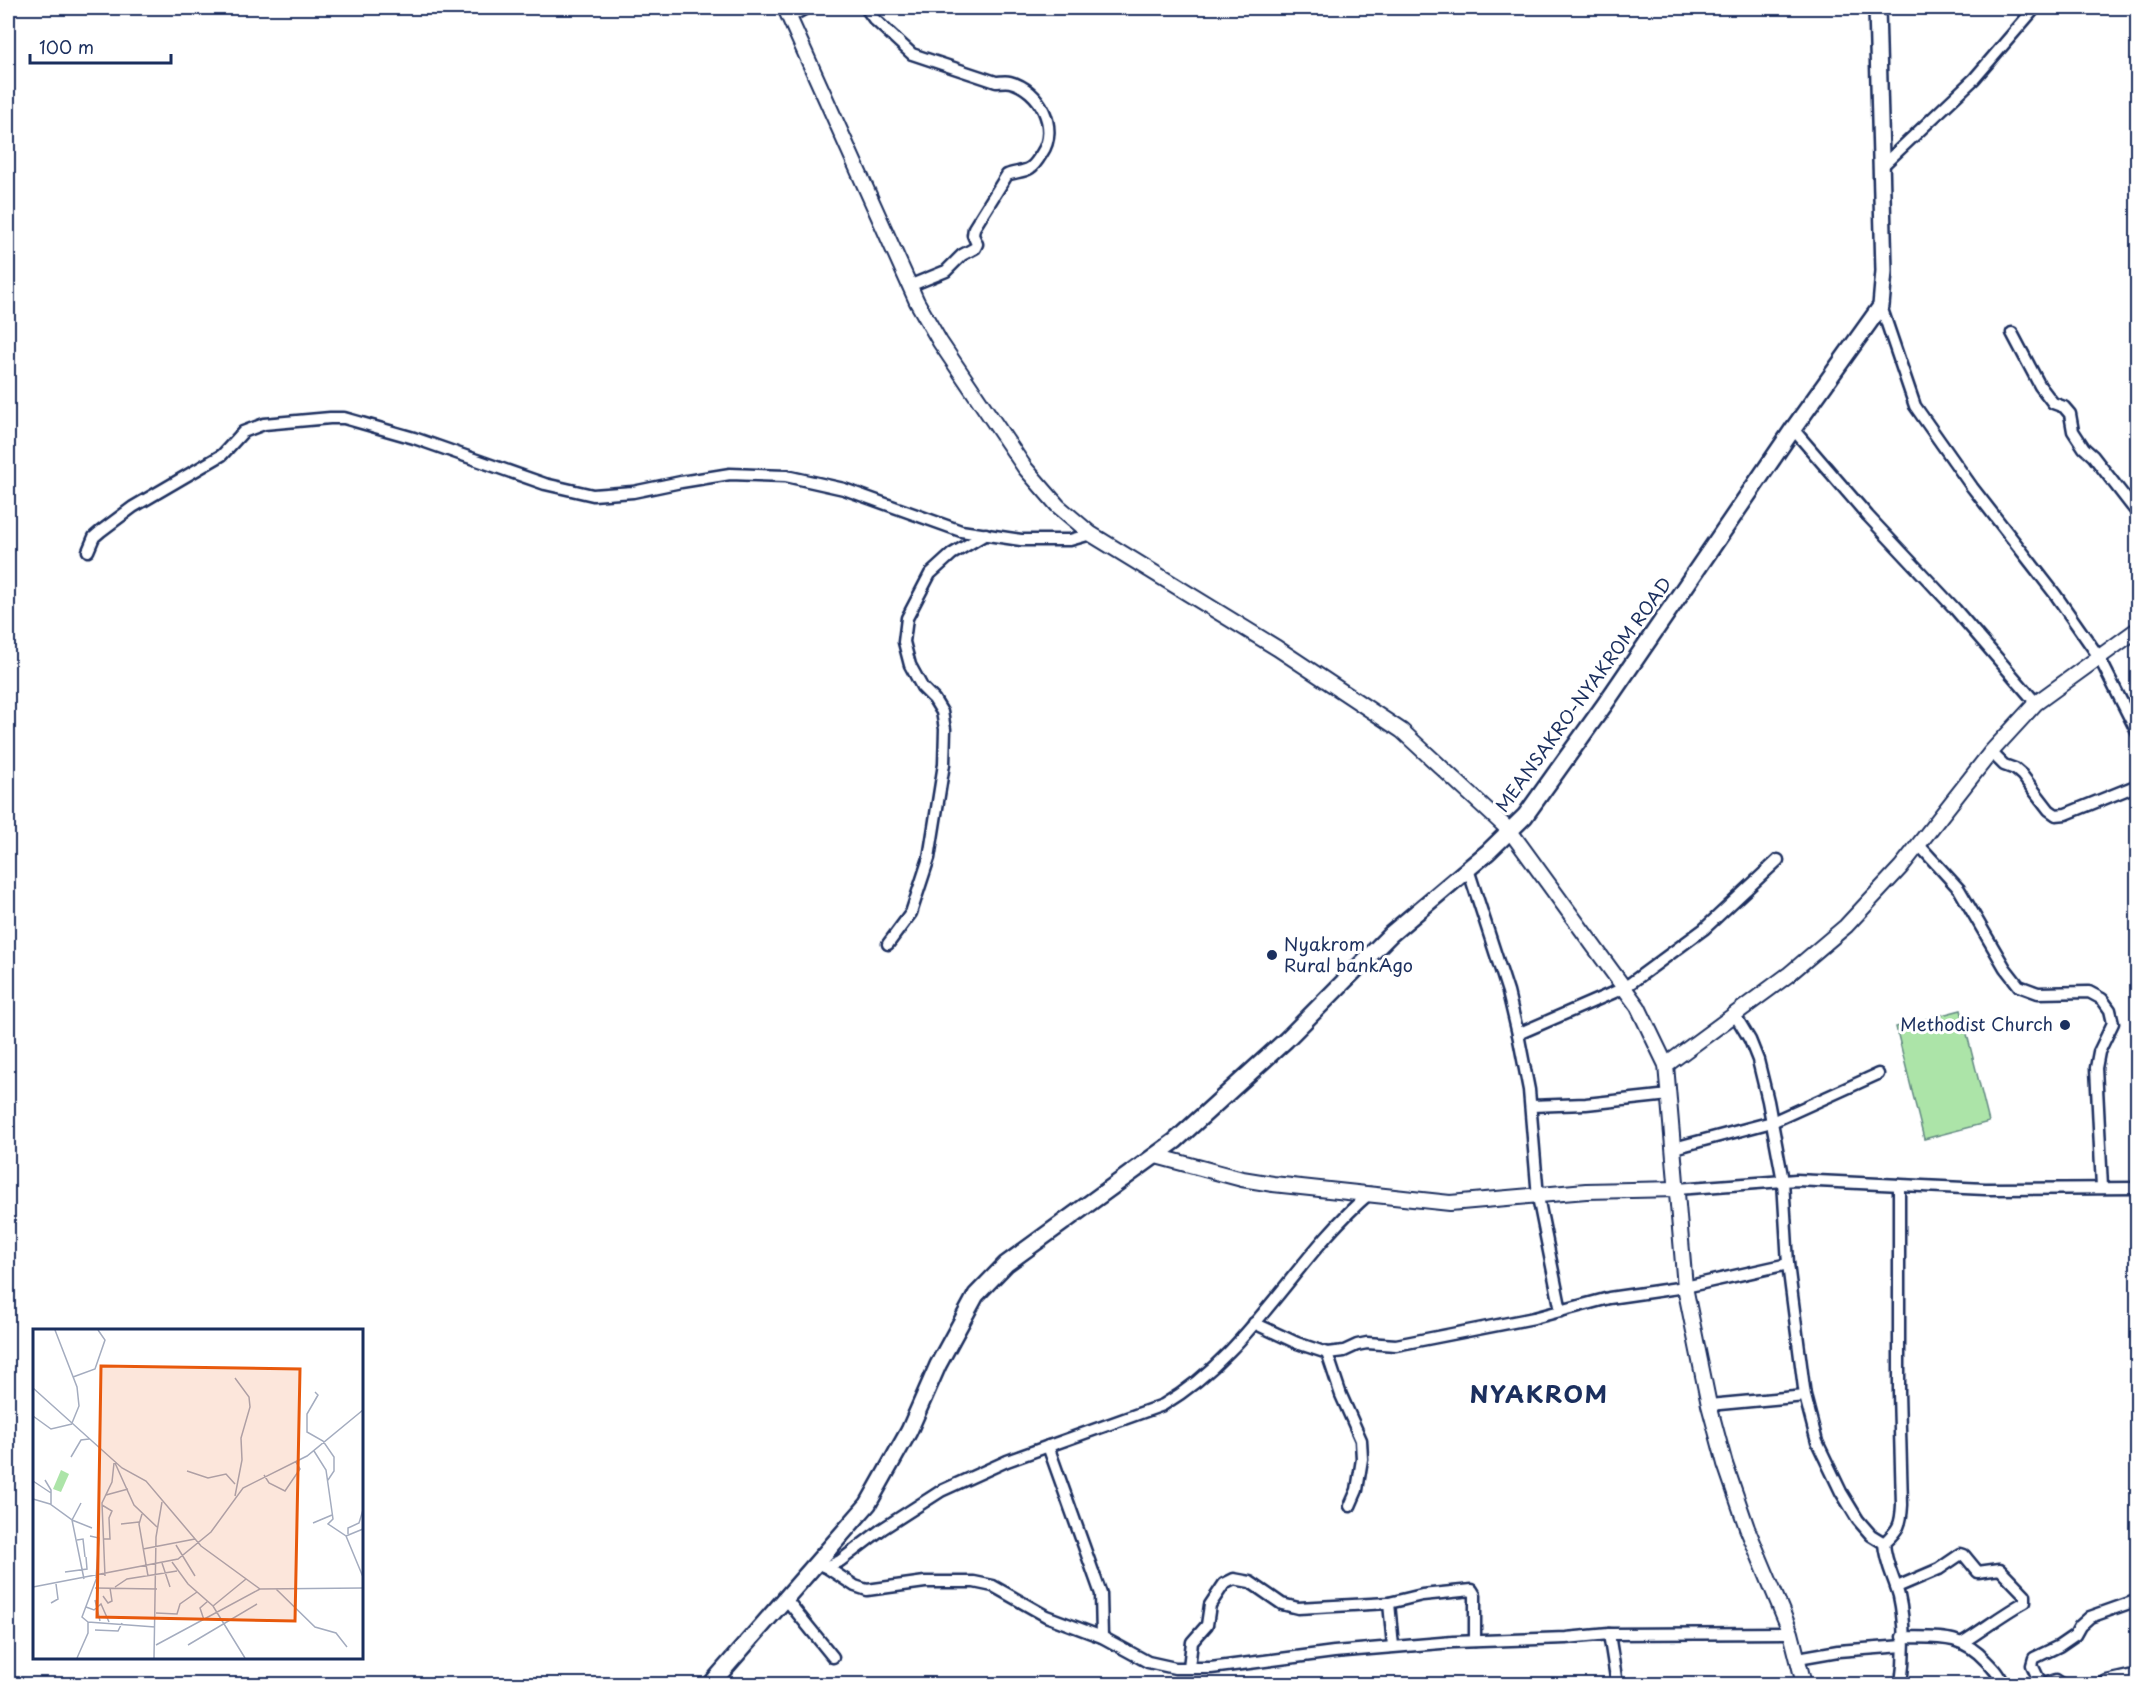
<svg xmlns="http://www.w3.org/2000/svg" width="2145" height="1692" viewBox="0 0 2145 1692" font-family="'Playpen Sans',sans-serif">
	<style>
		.grass { fill: #ace4a8; stroke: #648a83; stroke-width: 1.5 }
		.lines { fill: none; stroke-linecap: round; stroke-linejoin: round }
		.minor-casing { stroke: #1b2f5e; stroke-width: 15 }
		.tertiary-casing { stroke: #1b2f5e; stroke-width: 18 }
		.secondary-casing { stroke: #1b2f5e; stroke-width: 20 }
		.minor { stroke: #fff; stroke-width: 10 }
		.tertiary { stroke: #fff; stroke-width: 14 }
		.secondary { stroke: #fff; stroke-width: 15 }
		.poi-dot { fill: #1b2f5e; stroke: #fff; stroke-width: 2 }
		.labels { text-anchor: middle; stroke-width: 6; stroke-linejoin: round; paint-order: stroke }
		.street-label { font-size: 18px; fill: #1b2f5e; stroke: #fff }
		.poi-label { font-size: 18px; fill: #1b2f5e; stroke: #fff; text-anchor: start }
		.district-label { font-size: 24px; font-weight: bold; letter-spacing: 1.5px; fill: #1b2f5e; stroke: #fff }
		.inset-road { fill: none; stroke: #a4acbf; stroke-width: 1.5 }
		.view { fill: #e8590c; fill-opacity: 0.15; stroke: #e8590c; stroke-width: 3 }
		.inset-edge { fill: none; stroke: #1b2f5e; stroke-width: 3 }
	</style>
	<rect width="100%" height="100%" fill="#fff"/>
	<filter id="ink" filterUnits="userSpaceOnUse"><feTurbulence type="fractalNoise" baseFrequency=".0167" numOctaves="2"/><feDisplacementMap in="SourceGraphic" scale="12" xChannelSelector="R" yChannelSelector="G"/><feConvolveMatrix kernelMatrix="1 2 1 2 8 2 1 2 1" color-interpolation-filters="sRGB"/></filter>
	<g filter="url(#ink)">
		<path class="grass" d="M 1961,1010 L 1989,1122 L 1924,1139 L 1896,1027 Z"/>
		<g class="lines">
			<defs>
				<g id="minor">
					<path d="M 866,8 L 874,19 L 912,54 L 996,82 C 1000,82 1006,81 1010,82 C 1040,89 1059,128 1042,153 C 1039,158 1035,165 1030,168 C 1024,172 1014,172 1007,175 L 974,228 L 973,235 L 977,244 L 975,248 L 962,255 L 946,271 L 909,286"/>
					<path d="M 789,17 L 806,8"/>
					<path d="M 1880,168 L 1974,79 L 2035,8"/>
					<path d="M 1881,306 L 1915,406 L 1972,487 L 2055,594 L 2099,657 L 2138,734"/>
					<path d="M 2012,333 L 2040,386 L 2053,403 L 2064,407 L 2070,414 L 2073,431 L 2084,448 L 2093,456 L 2138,514"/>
					<path d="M 1793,429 L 1868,516 L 1955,609 L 2036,703"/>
					<path d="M 88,551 L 94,537 L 101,531 L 133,507 L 222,455 L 243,432 L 264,424 L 330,418 L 344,418 L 414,438 L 545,484 L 593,495 L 633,492 L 681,482 L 730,474 L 786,476 L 844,489 L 961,531 L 1021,540 L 1070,540 L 1091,534"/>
					<path d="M 1991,752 L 2004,765 L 2015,769 L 2022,775 L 2049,810 L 2056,815 L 2066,814 L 2138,785"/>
					<path d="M 1919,845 L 1959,889 L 2005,968 L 2019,986 L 2038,993 L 2089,992 L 2102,999 L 2110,1010 L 2113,1023 L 2099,1052 L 2096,1068 L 2102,1187"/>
					<path d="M 1468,869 L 1508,992 L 1518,1034 L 1529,1090 L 1538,1197 L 1561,1311"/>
					<path d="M 888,944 L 911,913 L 929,858 L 944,764 L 945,729 L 942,712 L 934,699 L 922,687 L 910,665 L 904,642 L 907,618 L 930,574 L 952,554 L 986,534"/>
					<path d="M 1735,1015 L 1750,1040 L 1758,1060 L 1768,1101 L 1783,1181 L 1788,1264 L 1805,1396 L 1817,1442 L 1841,1492 L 1858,1520 L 1871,1535 L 1884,1543"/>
					<path d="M 1518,1034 L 1624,988 L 1704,929 L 1778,860"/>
					<path d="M 1531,1106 L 1586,1104 L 1669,1095"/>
					<path d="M 1674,1148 L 1772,1122 L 1878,1074"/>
					<path d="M 1899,1185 L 1899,1392 L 1902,1505 C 1901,1525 1899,1529 1884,1543 C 1885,1562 1894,1578 1899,1596 C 1905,1623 1905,1657 1901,1684"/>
					<path d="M 1677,1189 L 1796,1180 L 1985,1189 L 2138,1188"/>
					<path d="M 1254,1323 L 1297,1343 L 1327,1353 L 1344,1351 L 1357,1345 L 1367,1343 L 1396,1345 L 1534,1318 L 1609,1298 L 1685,1287 L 1788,1264"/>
					<path d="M 1327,1353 L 1341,1395 L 1361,1440 L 1362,1459 L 1357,1490 L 1350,1506"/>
					<path d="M 1709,1405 L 1805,1396"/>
					<path d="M 1048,1446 L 1101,1594 L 1102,1637"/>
					<path d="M 823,1566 L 826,1567 L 840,1561 L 882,1529 L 941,1491 L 1007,1461 L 1163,1405 C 1250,1354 1295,1257 1370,1193"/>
					<path d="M 826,1567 L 855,1586 L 867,1590 L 925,1582 L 974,1582 L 993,1586 L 1046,1616 L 1102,1637 L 1148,1662 L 1175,1668 L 1211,1668 L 1334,1652 L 1453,1642 L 1566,1638 L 1609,1634 L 1791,1633"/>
					<path d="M 1897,1587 L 1939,1569 L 1961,1554 L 1964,1555 L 1978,1572 L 2000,1569 L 2025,1595 L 2025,1602 C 2003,1614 1984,1629 1963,1642"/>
					<path d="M 786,1599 L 833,1657"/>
					<path d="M 1389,1603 L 1393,1646"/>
					<path d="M 1609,1634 L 1617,1684"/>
					<path d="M 1902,1637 C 1937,1638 1961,1633 1986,1661 C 1993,1668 2000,1675 2002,1684"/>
					<path d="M 1798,1658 L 1838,1651 L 1903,1646"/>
					<path d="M 1189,1667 L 1192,1642 L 1207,1625 L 1210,1605 L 1224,1584 L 1234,1579 L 1250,1582 L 1282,1604 L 1298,1608 L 1389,1603 L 1422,1595 L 1472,1590 L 1475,1595 L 1475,1641"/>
					<path d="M 2062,1684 L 2056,1680 L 2044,1684 L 2040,1682 L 2032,1665 L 2034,1658 L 2059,1646 L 2075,1635 L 2080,1626 L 2090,1617 L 2138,1600"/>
					<path d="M 2101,1684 L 2107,1681 L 2138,1674"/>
				</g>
				<g id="tertiary">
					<path d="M 785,8 L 917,302 L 940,342 L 1025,468 L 1058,506 L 1091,534 L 1277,648 L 1402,731 L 1510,831 L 1638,1007 L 1666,1065 L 1685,1287 L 1709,1405 L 1725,1464 L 1747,1528 L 1791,1633 L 1804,1684"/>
					<path d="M 1666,1065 L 1788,975 L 1846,926 L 1901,867 L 1991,752 L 2036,703 L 2138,629"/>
					<path d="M 1156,1156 L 1242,1179 L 1273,1184 L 1450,1203 L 1586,1191 L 1677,1189"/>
				</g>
				<path id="secondary" d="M 711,1684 L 868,1504 L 909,1431 L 938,1365 L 976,1295 L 1006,1264 L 1175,1141 L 1286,1040 L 1391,934 L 1488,852 L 1525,816 L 1605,704 L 1793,429 L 1881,306 L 1884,271 L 1877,8"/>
			</defs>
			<use href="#minor" class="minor-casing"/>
			<use href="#tertiary" class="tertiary-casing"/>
			<use href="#secondary" class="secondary-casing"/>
			<use href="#minor" class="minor"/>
			<use href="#tertiary" class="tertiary"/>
			<use href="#secondary" class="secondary"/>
		</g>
	</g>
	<g class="poi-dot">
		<circle cx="1272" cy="955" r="6"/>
		<circle cx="2065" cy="1025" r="6"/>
	</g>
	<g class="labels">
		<g class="street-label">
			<text transform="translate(1584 695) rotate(-54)" y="6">MEANSAKRO-NYAKROM ROAD</text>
		</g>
		<g class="poi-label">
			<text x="1284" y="951">Nyakrom<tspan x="1284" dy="21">Rural bankAgo</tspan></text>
			<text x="2053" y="1031" text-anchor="end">Methodist Church</text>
		</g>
		<g class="district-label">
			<text x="1539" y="1403">NYAKROM</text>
		</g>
	</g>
	<g transform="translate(33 1329)">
		<rect width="330" height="330" fill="#fff"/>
		<path d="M 28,141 L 36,145 L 28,163 L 20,160 Z" fill="#ace4a8"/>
		<path class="inset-road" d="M 22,1 L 44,58 L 46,77 L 39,94M 40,48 L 62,40 L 72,11 L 65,1M 0,59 L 89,139 L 113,152 L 168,217 L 227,260 L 330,259M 282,63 L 285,66 L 274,85 L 274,103 L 290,112 L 301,128 L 301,142 L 295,151M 0,87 L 18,100 L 39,95M 281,122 L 293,141 L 300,190 L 295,195 L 313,207 L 330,248M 38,128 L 48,111 L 56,110M 82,134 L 101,176 L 124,198M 154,142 L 175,149 L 193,145 L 202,155M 231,146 L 236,154 L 252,162 L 267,140 L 263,133M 12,151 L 18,161 L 18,176M 0,152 L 18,164M 73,166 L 95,160M 202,167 L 209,131 L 208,109 L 217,78 L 216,68 L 202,49M 0,170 L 17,175 L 39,191 L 51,250M 69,176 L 79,182 L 76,189 L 77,210 L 71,210M 109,185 L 106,195 L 115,247M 39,191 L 59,199M 39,191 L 48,174M 280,194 L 299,186M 88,195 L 106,193M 315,205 L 315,199 L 326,194 L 330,181M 57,207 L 66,209 L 63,249M 313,207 L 330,200M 44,211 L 50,210 L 52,228M 143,216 L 162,247M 110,220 L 162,210M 139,233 L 155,255 L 180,277 L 212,329M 129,234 L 137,258M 32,243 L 54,240 L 53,228M 72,247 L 69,174 L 79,153 L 81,134M 0,258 L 145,230 L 178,203 L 210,159 L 274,127 L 330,81M 82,258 L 94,250 L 144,242M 62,259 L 124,260M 243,260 L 282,298 L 303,304 L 314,318M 70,267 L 75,274 L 79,272 L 77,259M 62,271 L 67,292M 18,274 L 25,270 L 23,255M 180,277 L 213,250M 53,278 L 61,281 L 68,275 L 76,293M 123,284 L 144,285 L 147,275 L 164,263M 171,291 L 167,279 L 175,272M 55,293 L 122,298M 62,301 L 85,302 L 89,294M 123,316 L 227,260M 155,316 L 224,275M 44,329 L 55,304 L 55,293 L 49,288 L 64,248M 121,329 L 123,208 L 129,173"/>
		<path class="view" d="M 68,37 L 267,40 L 262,292 L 64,288 Z"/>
		<rect width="330" height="330" class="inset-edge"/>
	</g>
	<rect width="2145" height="1692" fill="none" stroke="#fff" stroke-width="30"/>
	<rect x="15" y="15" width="2115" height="1662" fill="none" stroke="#1b2f5e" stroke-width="2" filter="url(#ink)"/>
	<path d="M30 54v9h141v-9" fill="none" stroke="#1b2f5e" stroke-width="3"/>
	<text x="39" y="54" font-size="18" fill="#1b2f5e" stroke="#ffffff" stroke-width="4.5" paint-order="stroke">100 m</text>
</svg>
